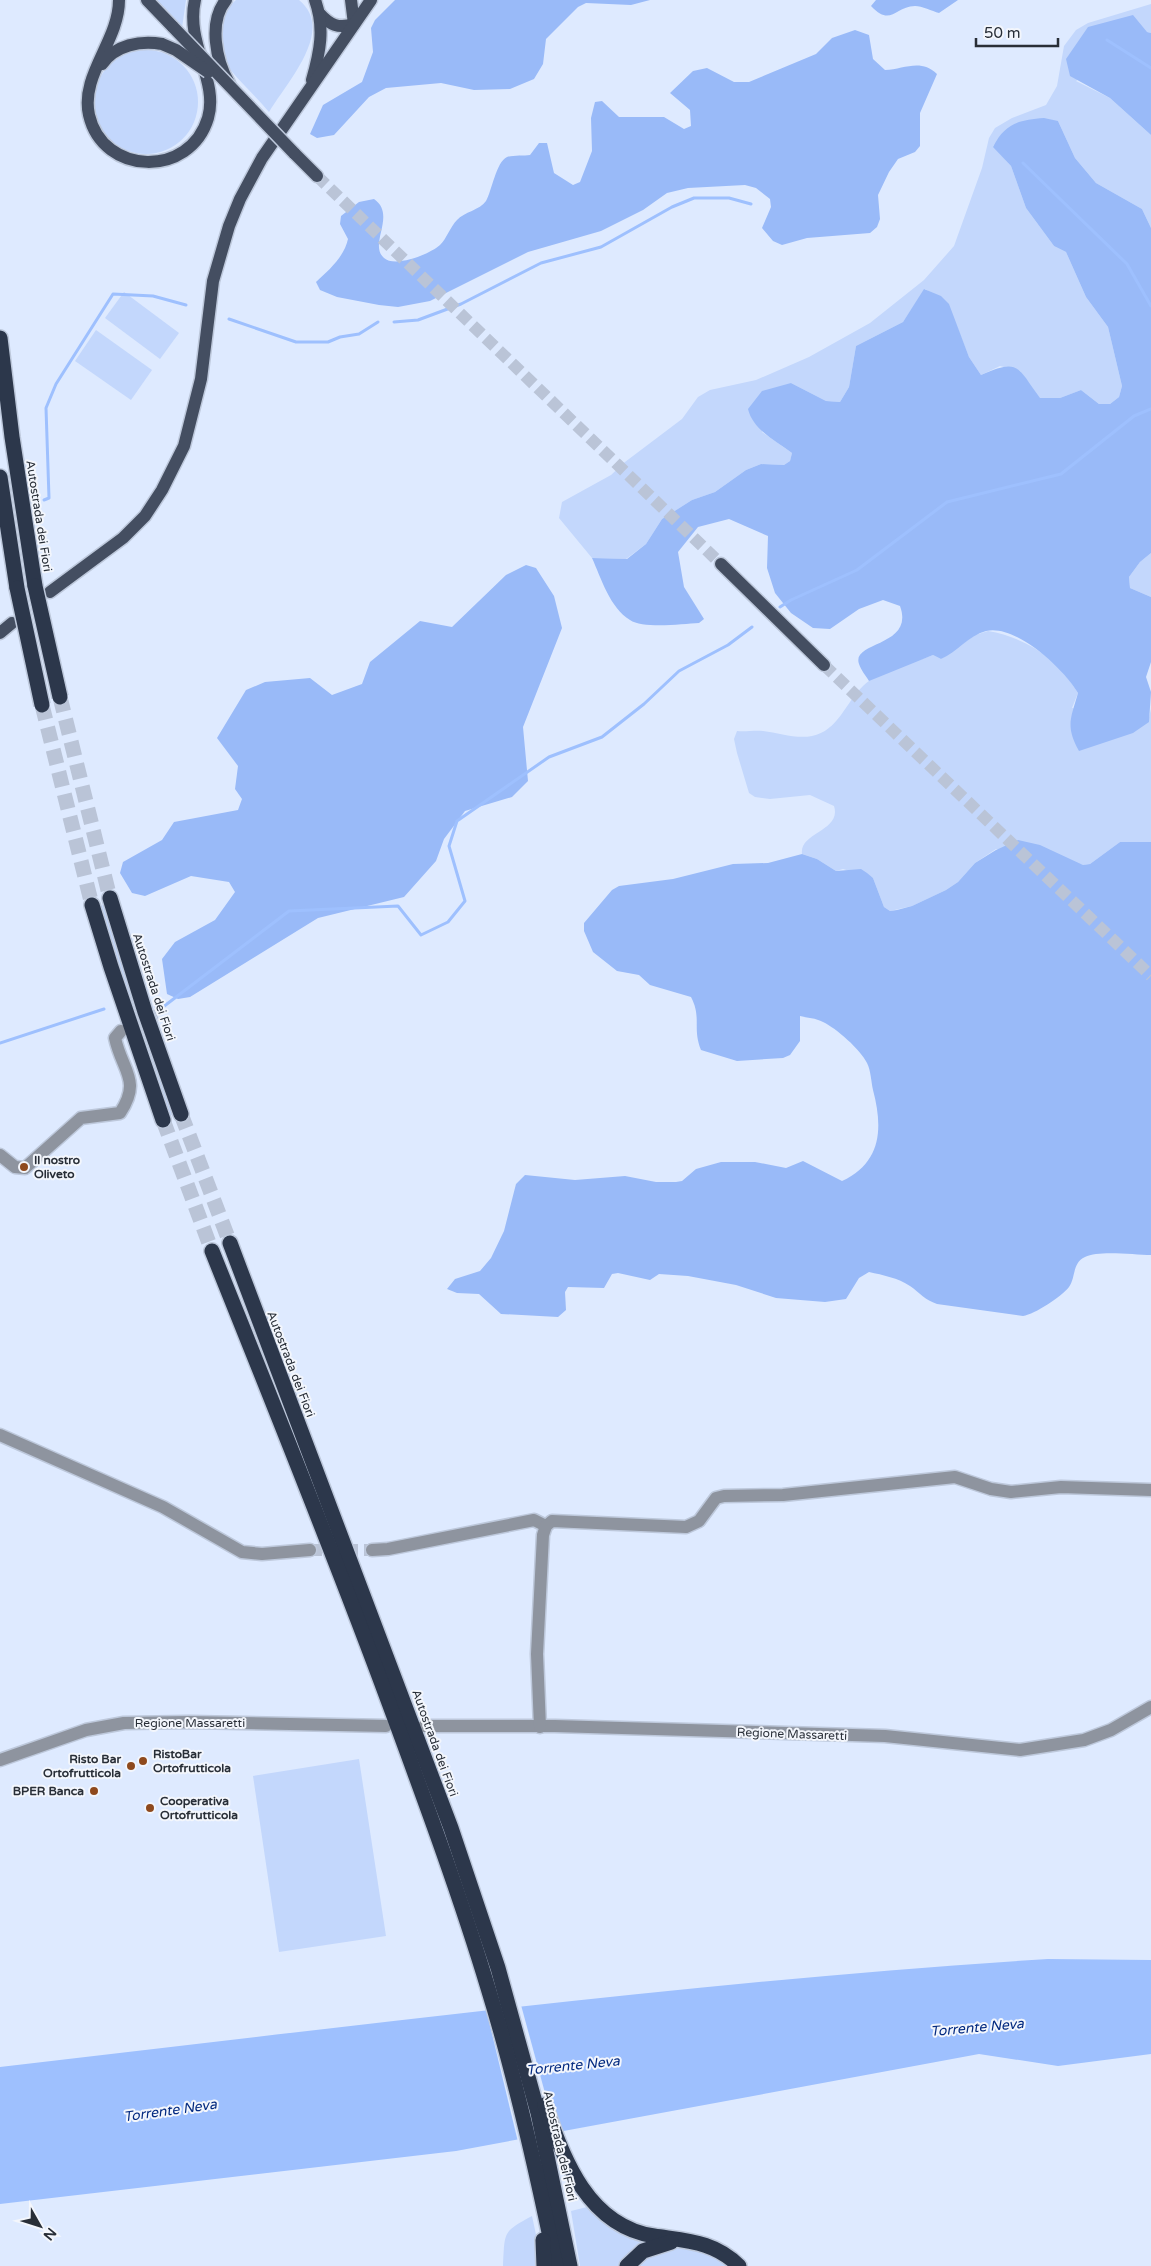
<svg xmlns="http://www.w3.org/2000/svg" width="1151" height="2266" viewBox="0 0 1151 2266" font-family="'Varela Round',sans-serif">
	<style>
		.green { fill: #c3d7fc }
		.forest { fill: #99baf8 }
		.water { fill: #9ec0fe }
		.pier { fill: #deeaff }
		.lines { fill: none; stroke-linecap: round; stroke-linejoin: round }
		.stream { stroke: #9ec0fe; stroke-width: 3 }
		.minor-tunnel { stroke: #bac4d7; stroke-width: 12; stroke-dasharray: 12 6; stroke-linecap: butt }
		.major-tunnel { stroke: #bac4d7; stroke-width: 12; stroke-dasharray: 12 6; stroke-linecap: butt }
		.highway-tunnel { stroke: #bac4d7; stroke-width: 15; stroke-dasharray: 15 8; stroke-linecap: butt }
		.minor-casing { stroke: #bdc8db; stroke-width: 15 }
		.major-casing { stroke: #bdc8db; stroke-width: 15 }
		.highway-casing { stroke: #bdc8db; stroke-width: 18 }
		.minor { stroke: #8e949f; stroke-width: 12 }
		.major { stroke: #444e61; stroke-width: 12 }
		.highway { stroke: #2c374b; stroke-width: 15 }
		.major-bridge-casing { stroke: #bdc8db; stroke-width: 15; stroke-linecap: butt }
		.highway-bridge-casing { stroke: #bdc8db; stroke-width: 18; stroke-linecap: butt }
		.major-bridge { stroke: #444e61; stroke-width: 12 }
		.highway-bridge { stroke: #2c374b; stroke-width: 15 }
		.poi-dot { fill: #8e491d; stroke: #f3f6fc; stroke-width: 2 }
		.labels { text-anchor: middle; stroke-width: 4; stroke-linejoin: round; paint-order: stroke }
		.street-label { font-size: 12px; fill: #282e37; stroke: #f3f6fc }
		.poi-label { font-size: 12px; font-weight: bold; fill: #282e37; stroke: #f3f6fc; text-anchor: start }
		.water-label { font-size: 14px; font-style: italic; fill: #032a80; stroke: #f3f6fc }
	</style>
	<rect width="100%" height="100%" fill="#deeaff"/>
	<g class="green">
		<path d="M 156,0 L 186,0 L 182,28 Z"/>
		<path d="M 236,0 L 299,0 C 336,30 287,82 269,112 C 256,96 232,75 222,58 C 212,41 222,12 236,0 Z"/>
		<path d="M 1151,4 L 1151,33 L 1147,32 L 1076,81 L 1110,98 L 1151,135 L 1151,228 L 1142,209 L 1096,183 L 1075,158 L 1058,121 L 993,146 L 1011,166 L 1026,208 L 1054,246 L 1066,252 L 1086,297 L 1108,327 L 1122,386 L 1119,397 L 1110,404 L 1099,404 L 1081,390 L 1060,398 L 1039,398 L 1020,371 L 1000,366 L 981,375 L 969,357 L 948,304 L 925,289 L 903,322 L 856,346 L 849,387 L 840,402 L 826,401 L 791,383 L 762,432 L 792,453 L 790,461 L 784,465 L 761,464 L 746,470 L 715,492 L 692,500 L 662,519 L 646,544 L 626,559 L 592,558 L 559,518 L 562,502 L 611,475 L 625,462 L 682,419 L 698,397 L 710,390 L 756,380 L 809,357 L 870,323 L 924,280 L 954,246 L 982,168 L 989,138 L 995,128 L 1012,118 L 1046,105 L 1057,86 L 1064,46 L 1076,30 L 1088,23 Z"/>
		<circle cx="146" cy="102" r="52"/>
		<path d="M 124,292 L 179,333 L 160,359 L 105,318 Z"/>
		<path d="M 96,330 L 152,370 L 131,400 L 75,361 Z"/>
		<path d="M 1151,553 L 1151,597 L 1130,588 L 1129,577 L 1140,562 Z"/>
		<path d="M 988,631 C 1027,638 1057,658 1078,693 L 1072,708 L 1148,722 L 1151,709 L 1151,842 L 1120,842 L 1090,864 L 1083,865 L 996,849 L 975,863 L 958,882 L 946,890 L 912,906 L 890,911 L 884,907 L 873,878 L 843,869 L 836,871 L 817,859 L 802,854 C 799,832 842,831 834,806 L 810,795 L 770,799 L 755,797 L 749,793 L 737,753 L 734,739 L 737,731 C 745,732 755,730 763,731 C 779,733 796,739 812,736 C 838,731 846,702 863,686 C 880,669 911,664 933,655 L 941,659 L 975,635 Z"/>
		<path d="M 107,904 L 175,1114 L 169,1116 L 132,1009 L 100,906 Z"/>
		<path d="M 359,1759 L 386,1936 L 279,1952 L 253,1776 Z"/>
		<path d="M 591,2206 L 647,2240 L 647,2243 L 633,2250 L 620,2266 L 580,2266 L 571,2211 Z"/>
		<path d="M 532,2216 L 538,2244 L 539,2266 L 503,2266 C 505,2232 502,2232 532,2216 Z"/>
		<path d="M 683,2247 C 699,2248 716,2255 728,2266 L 634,2266 C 647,2255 666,2248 683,2247 Z"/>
	</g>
	<g class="forest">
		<path d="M 395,0 L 650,0 L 631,5 L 586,3 L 578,7 L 546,39 L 543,64 L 534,79 L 510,89 L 474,90 L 441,83 L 386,88 L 369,97 L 334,135 L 317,138 L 310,134 L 323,105 L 362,82 L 373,52 L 371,28 L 375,20 Z"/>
		<path d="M 876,0 L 958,0 L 939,13 C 932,11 922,6 915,6 C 894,7 891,27 871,6 Z"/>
		<path d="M 1133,15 L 1147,32 L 1151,33 L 1151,135 L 1110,98 L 1070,76 L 1066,59 L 1088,27 Z"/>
		<path d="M 855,30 L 869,35 L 873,59 L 885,70 C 904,69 921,58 937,74 L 920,113 L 920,146 L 915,152 L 898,159 L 889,172 L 878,195 L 880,219 L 877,227 L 870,233 L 807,238 L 782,245 L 773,241 L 762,228 L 771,207 L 770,199 L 756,188 L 745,185 L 688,188 L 667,193 L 643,210 L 601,231 L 528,252 L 430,301 L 398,307 L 379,305 L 337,297 L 320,290 L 316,282 C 329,270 344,257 348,239 L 340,224 L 341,216 L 359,202 L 374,199 C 397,215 368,244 384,258 C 395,268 430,254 440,245 C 447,238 450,227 457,220 C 464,212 480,210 486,201 C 492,191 496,162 507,157 C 513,155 524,156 530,155 L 539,143 L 547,143 L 554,173 L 573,185 L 580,182 L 592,151 L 591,118 L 595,102 L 602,101 L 619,117 L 664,117 L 684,129 L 691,126 L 690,110 L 670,93 L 693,71 L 707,68 L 734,82 L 749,82 L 816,54 L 832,38 Z"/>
		<path d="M 1044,118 L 1058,121 L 1075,158 L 1096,183 L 1142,209 L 1151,228 L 1151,553 L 1140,562 L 1129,577 L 1130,588 L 1151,597 L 1151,662 L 1146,677 L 1151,692 L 1149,722 L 1133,733 L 1079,751 C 1065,726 1071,718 1078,693 C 1064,669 1016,624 986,631 C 968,636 957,652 941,659 L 933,655 L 869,681 C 866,676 861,670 859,664 C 851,641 915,647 900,606 L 883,600 L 859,609 L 830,629 L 813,628 L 791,613 L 775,593 L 767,568 L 768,536 L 729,519 L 698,527 L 678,552 L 684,587 L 704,619 L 699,623 C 682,624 643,629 630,620 C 610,608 601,578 592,558 L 627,559 L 646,544 L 662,519 L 692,500 L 715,492 L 746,470 L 761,464 L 784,465 L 790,461 L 792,453 C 776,441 753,430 748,409 L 762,391 L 791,383 L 826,401 L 840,402 L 849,387 L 856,346 L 903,322 L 924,289 L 941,296 L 949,304 L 969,357 L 981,375 C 1020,358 1017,367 1040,398 L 1060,398 L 1081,390 L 1099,404 L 1110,404 L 1119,397 L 1122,386 L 1108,327 L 1086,297 L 1066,252 L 1054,246 L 1026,208 L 1011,166 L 993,147 C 1005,123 1019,120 1044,118 Z"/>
		<path d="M 526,565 L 536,568 L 554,596 L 562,628 L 523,727 L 528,781 L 512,797 L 465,811 L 444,839 L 436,861 L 404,897 L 318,918 L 190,997 L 178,999 L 167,994 L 162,959 L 175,942 L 215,920 L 235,892 L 229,882 L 191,876 L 145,896 L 132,893 L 120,873 L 123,862 L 162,840 L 174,822 L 238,810 L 242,799 L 235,789 L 238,766 L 217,738 L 246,690 L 265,682 L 310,678 L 332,695 L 362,684 L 370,662 L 420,621 L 452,627 L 506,575 Z"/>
		<path d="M 1018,840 L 1040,845 L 1083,865 L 1090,864 L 1120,842 L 1151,842 L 1151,1255 C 1134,1255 1099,1250 1085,1257 C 1072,1263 1076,1277 1069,1287 C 1061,1297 1035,1314 1023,1316 L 937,1304 C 925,1300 920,1293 910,1286 C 898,1278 883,1275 869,1272 L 859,1278 L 846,1299 L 825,1302 L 776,1298 L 736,1285 L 688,1276 L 659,1274 L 650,1280 L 618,1273 L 612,1274 L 604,1288 L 568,1287 L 565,1292 L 566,1310 L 558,1317 L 501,1314 L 479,1294 L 457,1293 L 447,1289 L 455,1279 L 480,1271 L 491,1258 L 504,1231 L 516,1184 L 525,1175 L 575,1180 L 625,1176 L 656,1182 L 676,1182 L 682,1181 L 696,1169 L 721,1162 L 755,1162 L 786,1168 L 803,1161 L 842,1181 C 882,1162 883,1128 873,1090 C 871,1081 871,1071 867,1063 C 861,1050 836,1028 823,1022 C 816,1018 807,1018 800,1016 L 800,1041 L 790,1055 L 783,1058 L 737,1061 L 701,1050 C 692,1028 702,1018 691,997 L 650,985 L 639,975 L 617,971 L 593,952 L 584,931 L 584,923 L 612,890 L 619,886 L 673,879 L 733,864 L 768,863 L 802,854 L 817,859 L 836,871 L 861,869 L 867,873 L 873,878 L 884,907 L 890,911 L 897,910 L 912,906 L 946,890 L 958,882 L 975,863 L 996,850 Z"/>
	</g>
	<path class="water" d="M 1048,1959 L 1151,1960 L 1151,2054 L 1058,2066 L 979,2054 L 456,2151 L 0,2204 L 0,2067 C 349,2027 697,1981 1048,1959 Z"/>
	<path class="pier" d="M 521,2005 L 551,2115 L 554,2135 L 518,2142 L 486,2009 Z"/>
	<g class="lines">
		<g class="stream">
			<path d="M 1107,40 L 1151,68"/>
			<path d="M 1023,163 L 1127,264 L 1151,306"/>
			<path d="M 229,319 L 296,342 L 328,342 L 340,337 L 359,334 L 378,322"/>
			<path d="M 394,322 L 418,320 L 461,304 L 541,263 L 601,247 L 672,207 L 694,198 L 729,198 L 751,204"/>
			<path d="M 44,500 L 49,498 L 46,408 L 56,384 L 113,294 L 153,296 L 186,305"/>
			<path d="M 780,607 L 791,600 L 857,570 L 947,502 L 1061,474 L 1134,416 L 1151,409"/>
			<path d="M 156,1007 L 163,1007 L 289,911 L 398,906 L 421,935 L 448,922 L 465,901 L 449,846 L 457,821 L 549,757 L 602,737 L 644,704 L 679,671 L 728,645 L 752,627"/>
			<path d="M 0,1043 L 104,1009"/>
		</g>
		<g class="minor-tunnel">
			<path d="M 123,1030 L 157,1015"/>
			<path d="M 310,1550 L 372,1550"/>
		</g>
		<g class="major-tunnel">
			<path d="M 317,176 L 721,564"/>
			<path d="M 824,665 L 1151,976"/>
		</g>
		<g class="highway-tunnel">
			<path d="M 60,697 L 110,898"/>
			<path d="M 42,705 L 92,905"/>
			<path d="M 181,1114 L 230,1243"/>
			<path d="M 163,1120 L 212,1251"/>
		</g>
		<defs>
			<g id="minor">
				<path d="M 0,1155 L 15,1167 L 25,1168 L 81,1118 L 120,1113 C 142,1080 122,1071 115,1038 L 121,1031"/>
				<path d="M 0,1435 L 163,1507 L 242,1552 L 262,1554 L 310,1550"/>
				<path d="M 372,1550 L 388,1549 L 534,1520 L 546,1526"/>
				<path d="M 424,1726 L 555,1726 L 885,1736 L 1020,1750 L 1084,1740 L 1111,1730 L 1151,1707"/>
				<path d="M 540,1727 L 537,1654 L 543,1535 L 546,1526 L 552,1521 L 686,1527 L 699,1521 L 716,1498 L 724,1496 L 783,1495 L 955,1477 L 991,1489 L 1011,1492 L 1061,1487 L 1151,1490"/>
				<path d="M 0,1760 L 86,1730 L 124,1723 L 189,1722 L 386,1726"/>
			</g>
			<g id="major">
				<path d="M 119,0 C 119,41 80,75 89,115 C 103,176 190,178 208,118 C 219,81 185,43 195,0"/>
				<path d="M 147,0 L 173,27"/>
				<path d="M 226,0 C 208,22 216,61 229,83"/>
				<path d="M 351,0 L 354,24"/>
				<path d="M 319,13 C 330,25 338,29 354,24"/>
				<path d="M 102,64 C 115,45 141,40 162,44"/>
				<path d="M 312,80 C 320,52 325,28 315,0"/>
				<path d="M 294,153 L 317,176"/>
				<path d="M 721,564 L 824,665"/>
				<path d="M 50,592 L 123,538 L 145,516 L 162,490 L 184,446 L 201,379 L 213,281 L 229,226 L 240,199 L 262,158 L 371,0"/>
				<path d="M 0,633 L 12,623"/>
			</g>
			<g id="highway">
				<path d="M 0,338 L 12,437 L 35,586"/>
				<path d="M 0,477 L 17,588"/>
				<path d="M 110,898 L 145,1012 L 181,1114"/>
				<path d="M 92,905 L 111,967 L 163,1120"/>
				<path d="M 230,1243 L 451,1828 L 498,1968 L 538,2113 L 570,2266"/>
				<path d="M 212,1251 C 272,1401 333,1551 389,1703 C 424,1798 459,1892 488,1988 C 516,2079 537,2173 556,2266"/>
				<path d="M 545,2105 C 563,2160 589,2226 654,2236 C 687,2241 714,2241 739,2266"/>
				<path d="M 543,2240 L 544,2266"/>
				<path d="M 627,2266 L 643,2251 L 671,2242"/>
			</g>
		</defs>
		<use href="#minor" class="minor-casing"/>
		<use href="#major" class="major-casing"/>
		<use href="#highway" class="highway-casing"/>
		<use href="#minor" class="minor"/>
		<use href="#major" class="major"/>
		<use href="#highway" class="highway"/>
		<defs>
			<g id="major-bridge">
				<path d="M 173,27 L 294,153"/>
				<path d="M 162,44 L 176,50 L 208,72"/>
			</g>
			<g id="highway-bridge">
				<path d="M 35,586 L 60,697"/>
				<path d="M 17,588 L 42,705"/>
			</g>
		</defs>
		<use href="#major-bridge" class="major-bridge-casing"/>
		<use href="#highway-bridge" class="highway-bridge-casing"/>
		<use href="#major-bridge" class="major-bridge"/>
		<use href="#highway-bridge" class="highway-bridge"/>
	</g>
	<g class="poi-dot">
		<circle cx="24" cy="1167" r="5"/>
		<circle cx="143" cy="1761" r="5"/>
		<circle cx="131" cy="1766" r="5"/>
		<circle cx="94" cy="1791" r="5"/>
		<circle cx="150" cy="1808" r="5"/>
	</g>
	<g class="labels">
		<g class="street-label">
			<text transform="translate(39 516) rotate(81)" y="4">Autostrada dei Fiori</text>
			<text transform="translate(154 987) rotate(72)" y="4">Autostrada dei Fiori</text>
			<text transform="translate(291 1364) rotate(69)" y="4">Autostrada dei Fiori</text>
			<text x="190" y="1727">Regione Massaretti</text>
			<text transform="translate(792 1734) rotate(2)" y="4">Regione Massaretti</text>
			<text transform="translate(435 1743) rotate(70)" y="4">Autostrada dei Fiori</text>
			<text transform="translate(560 2146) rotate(77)" y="4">Autostrada dei Fiori</text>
		</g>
		<g class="poi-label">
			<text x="34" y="1164">Il nostro<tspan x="34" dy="14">Oliveto</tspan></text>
			<text x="153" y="1758">RistoBar<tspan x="153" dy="14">Ortofrutticola</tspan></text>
			<text x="121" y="1763" text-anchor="end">Risto Bar<tspan x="121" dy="14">Ortofrutticola</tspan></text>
			<text x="84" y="1795" text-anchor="end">BPER Banca</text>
			<text x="160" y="1805">Cooperativa<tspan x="160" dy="14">Ortofrutticola</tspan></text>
		</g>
		<g class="water-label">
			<text transform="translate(977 2027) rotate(-5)" y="5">Torrente Neva</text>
			<text transform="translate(573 2065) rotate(-6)" y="5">Torrente Neva</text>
			<text transform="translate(170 2110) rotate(-8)" y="5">Torrente Neva</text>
		</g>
	</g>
	<g transform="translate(40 2226) rotate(129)" stroke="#f3f6fc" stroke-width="4" paint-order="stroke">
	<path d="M0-4L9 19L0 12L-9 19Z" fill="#282e37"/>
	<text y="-8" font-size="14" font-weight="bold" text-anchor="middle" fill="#282e37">N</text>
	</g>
	<path d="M976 38v8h82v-8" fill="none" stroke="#282e37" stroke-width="2.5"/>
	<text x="984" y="38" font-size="15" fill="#282e37" stroke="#f3f6fc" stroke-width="4" paint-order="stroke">50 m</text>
</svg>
